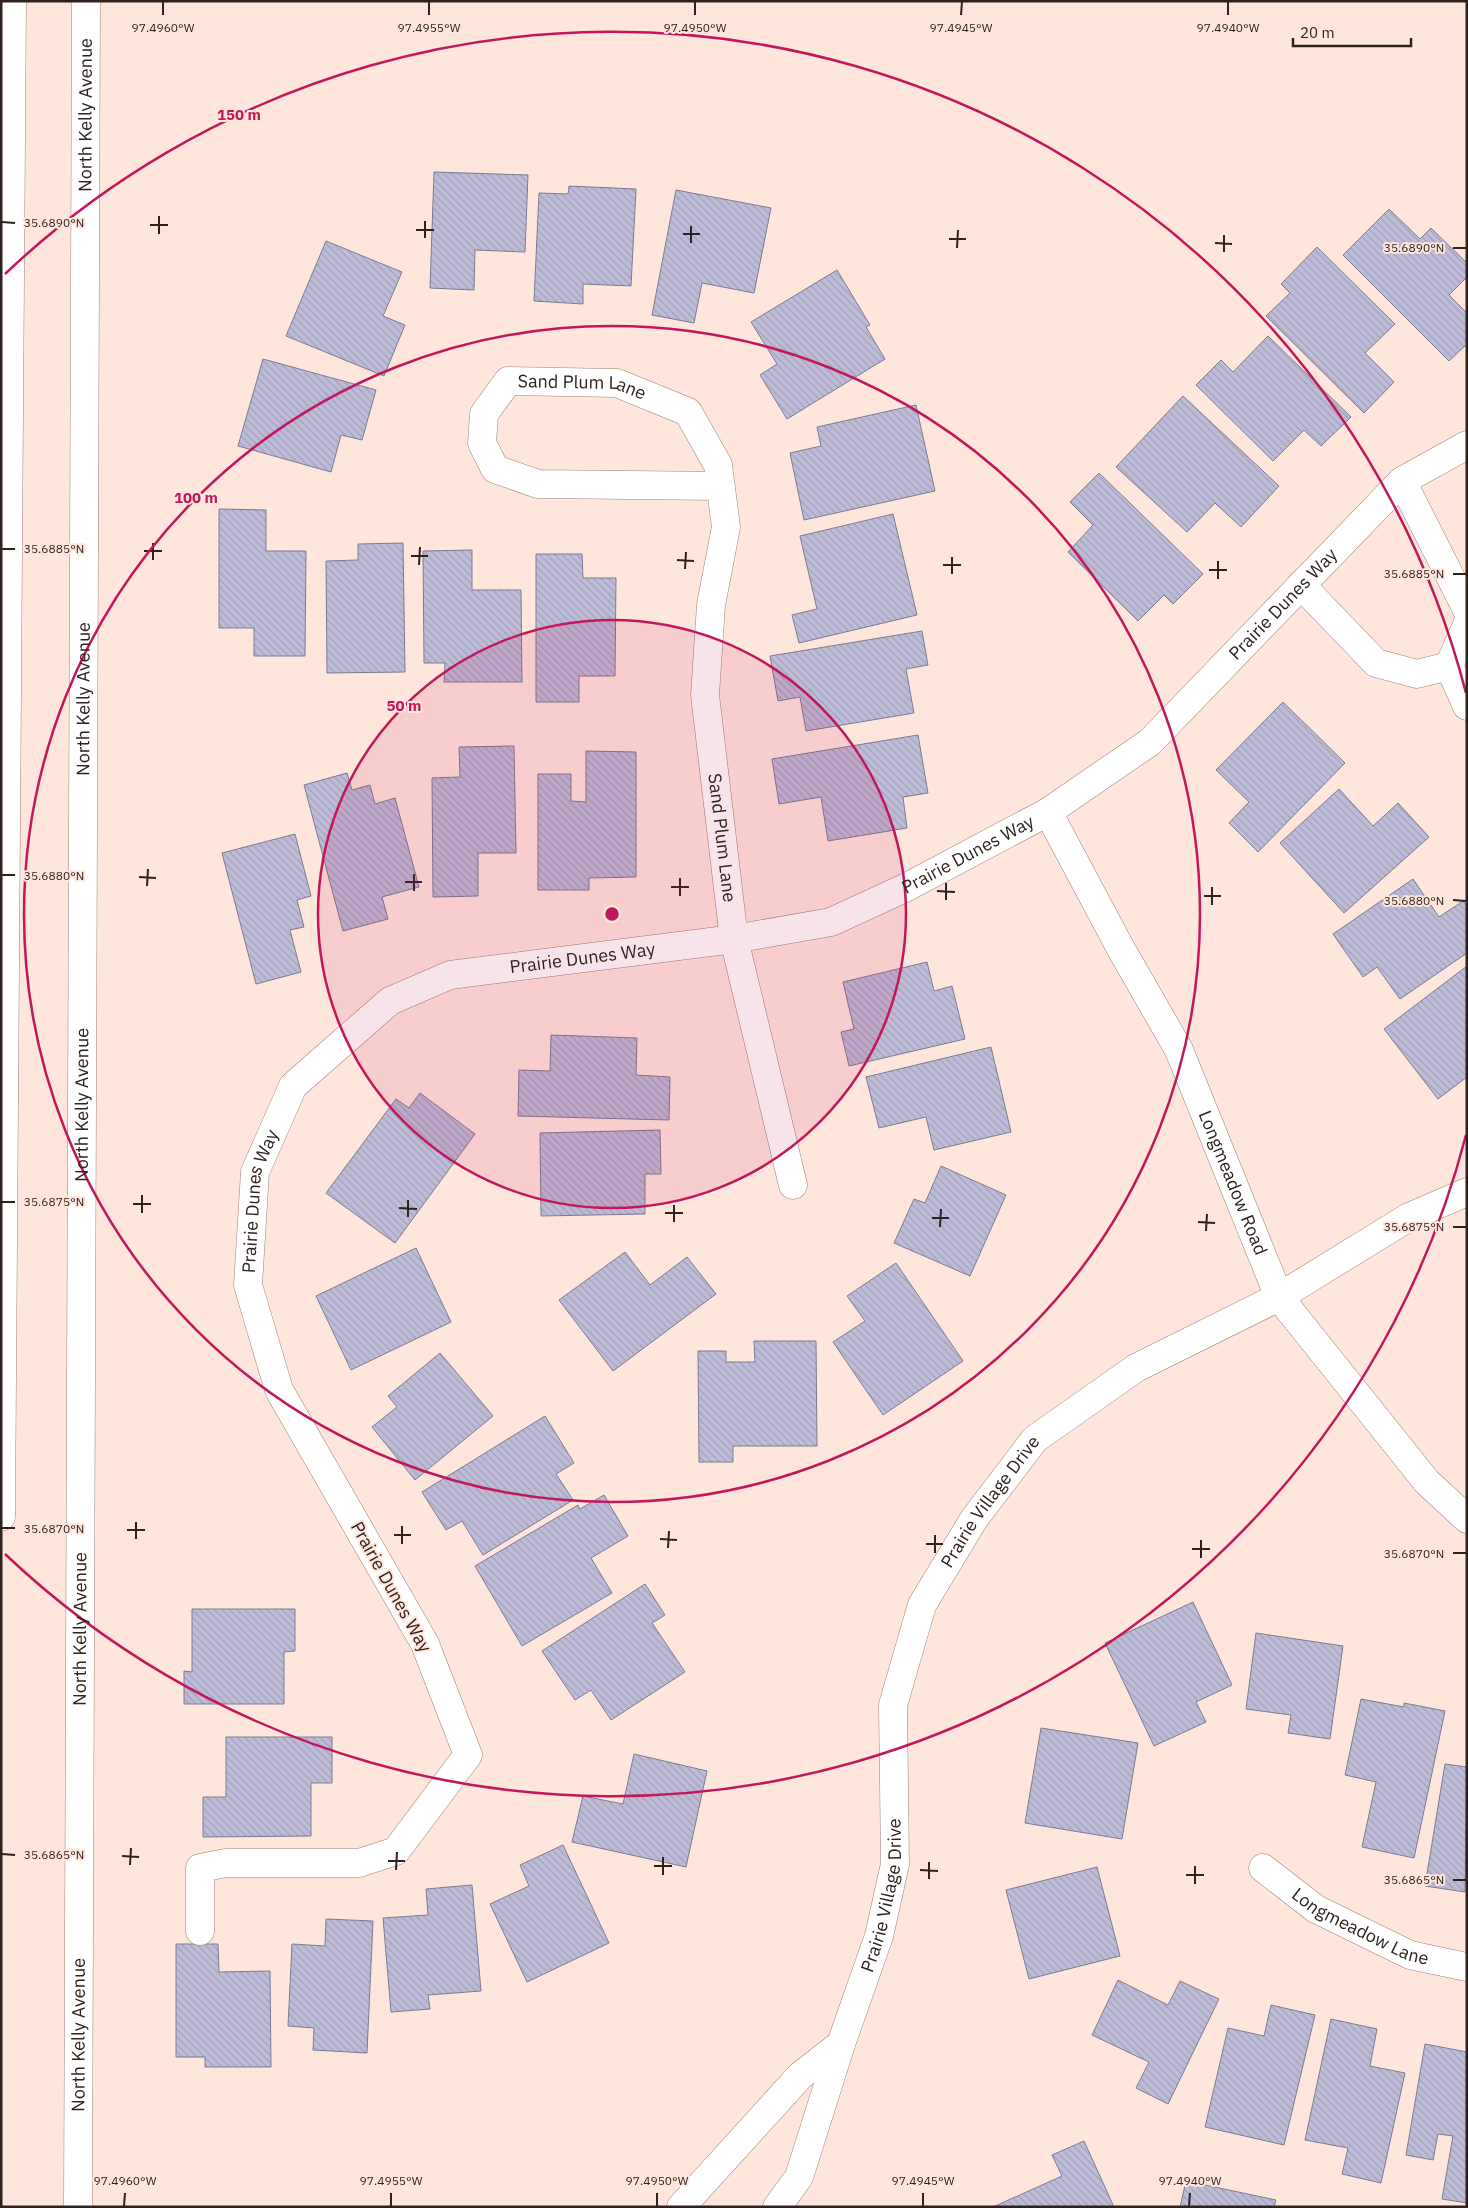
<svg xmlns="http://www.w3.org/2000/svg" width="1468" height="2208" viewBox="0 0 1468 2208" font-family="'IBM Plex Sans',sans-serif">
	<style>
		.building { fill: url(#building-back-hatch); stroke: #7c7a93 }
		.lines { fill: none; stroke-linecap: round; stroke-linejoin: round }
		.minor-casing { stroke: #9c8076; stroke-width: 29 }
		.minor { stroke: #fff; stroke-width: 28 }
		.ticks { fill: none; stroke: #2d221e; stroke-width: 2 }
		.ring { fill: none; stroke: #c2185b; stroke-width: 2.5 }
		.labels { text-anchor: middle; stroke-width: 4; stroke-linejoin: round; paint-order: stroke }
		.street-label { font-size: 18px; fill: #2d221e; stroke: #ffe6dd }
		.ticks-label { font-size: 12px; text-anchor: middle; fill: #2d221e; stroke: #ffe6dd; stroke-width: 4; stroke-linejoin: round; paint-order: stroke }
		.centre { fill: #c2185b; stroke: #ffe6dd; stroke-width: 2.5 }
		.ring-label { font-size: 15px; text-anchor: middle; font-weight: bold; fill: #c2185b; stroke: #ffe6dd; stroke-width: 4; stroke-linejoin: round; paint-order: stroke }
	</style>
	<defs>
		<pattern id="building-back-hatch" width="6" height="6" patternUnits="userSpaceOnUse" patternTransform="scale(1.25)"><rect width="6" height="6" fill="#bdbbd8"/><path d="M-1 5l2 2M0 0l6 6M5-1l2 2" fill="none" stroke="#a3a0b9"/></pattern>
	</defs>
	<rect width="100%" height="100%" fill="#ffe6dd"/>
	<g class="building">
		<path d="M 434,172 L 528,175 L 525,252 L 475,250 L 474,290 L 430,288 Z"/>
		<path d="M 569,186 L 636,189 L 631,286 L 583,284 L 583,304 L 534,301 L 539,193 L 568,194 Z"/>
		<path d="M 676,190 L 771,208 L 754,293 L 702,283 L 694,323 L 652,315 Z"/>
		<path d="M 1389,209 L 1420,239 L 1431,228 L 1467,263 L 1467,277 L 1449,295 L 1467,313 L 1467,344 L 1449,361 L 1343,255 Z"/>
		<path d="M 326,241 L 402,272 L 383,316 L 405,325 L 384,376 L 286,336 Z"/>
		<path d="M 1317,247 L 1395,324 L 1365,353 L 1394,382 L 1364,413 L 1266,316 L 1290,293 L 1281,284 Z"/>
		<path d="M 837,270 L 870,325 L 866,327 L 885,359 L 787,419 L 760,375 L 777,364 L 751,322 Z"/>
		<path d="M 1268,336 L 1351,417 L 1321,446 L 1304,430 L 1273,461 L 1196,385 L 1221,360 L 1233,372 Z"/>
		<path d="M 263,359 L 376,390 L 362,440 L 341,435 L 331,472 L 238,446 Z"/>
		<path d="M 1183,396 L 1279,486 L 1241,527 L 1215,503 L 1187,532 L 1116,467 Z"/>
		<path d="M 916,405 L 935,491 L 804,520 L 790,453 L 821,446 L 817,427 Z"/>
		<path d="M 1099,473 L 1203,574 L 1173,604 L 1164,595 L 1138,621 L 1068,552 L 1093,525 L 1070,502 Z"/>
		<path d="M 219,509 L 266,510 L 266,551 L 306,551 L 305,656 L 254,656 L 254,628 L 219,628 Z"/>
		<path d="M 893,514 L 917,615 L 799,643 L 792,615 L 817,609 L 800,536 Z"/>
		<path d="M 403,543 L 405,672 L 327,673 L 326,561 L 358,560 L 358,544 Z"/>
		<path d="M 472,550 L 472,590 L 521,590 L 522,682 L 444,682 L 445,663 L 424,663 L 423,551 Z"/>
		<path d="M 536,554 L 582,554 L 583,578 L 616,578 L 615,676 L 579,676 L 579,702 L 536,702 Z"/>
		<path d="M 922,631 L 928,665 L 906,669 L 914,713 L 806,731 L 800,697 L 778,701 L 770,656 Z"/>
		<path d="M 1283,702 L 1345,763 L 1258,852 L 1229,823 L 1249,802 L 1216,770 Z"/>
		<path d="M 918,735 L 928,793 L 903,797 L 907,828 L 828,841 L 821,797 L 779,804 L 772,759 Z"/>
		<path d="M 514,746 L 516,853 L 478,853 L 478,896 L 433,897 L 432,778 L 460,777 L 459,747 Z"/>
		<path d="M 586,751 L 636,752 L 636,877 L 589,878 L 589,890 L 538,890 L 538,774 L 571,774 L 571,801 L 586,802 Z"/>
		<path d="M 347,773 L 352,790 L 370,785 L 375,804 L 395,798 L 419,887 L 382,897 L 388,919 L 343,931 L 304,785 Z"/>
		<path d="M 1339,789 L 1373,826 L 1398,803 L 1429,837 L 1344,913 L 1280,843 Z"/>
		<path d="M 295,834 L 311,896 L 297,900 L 304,927 L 290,930 L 301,972 L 256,984 L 222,853 Z"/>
		<path d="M 1413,879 L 1439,917 L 1463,901 L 1467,907 L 1467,953 L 1400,999 L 1377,967 L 1363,977 L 1333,934 Z"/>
		<path d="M 927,962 L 934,991 L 952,986 L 965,1039 L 849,1066 L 841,1032 L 854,1029 L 843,982 Z"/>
		<path d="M 1467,966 L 1467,1077 L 1438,1099 L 1384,1029 Z"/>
		<path d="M 551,1035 L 637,1038 L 636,1075 L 670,1077 L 669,1120 L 518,1116 L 519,1070 L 550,1071 Z"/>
		<path d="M 991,1047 L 1011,1132 L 934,1150 L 926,1117 L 879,1128 L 866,1077 Z"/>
		<path d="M 420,1093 L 475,1134 L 395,1243 L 326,1193 L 396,1099 L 409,1108 Z"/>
		<path d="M 660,1130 L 661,1174 L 645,1174 L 645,1214 L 541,1216 L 540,1133 Z"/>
		<path d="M 941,1166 L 1006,1195 L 970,1276 L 894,1243 L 914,1199 L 925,1203 Z"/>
		<path d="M 416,1248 L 451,1322 L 351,1370 L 316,1296 Z"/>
		<path d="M 625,1252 L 650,1285 L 687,1257 L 716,1294 L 613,1371 L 559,1300 Z"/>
		<path d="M 896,1263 L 963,1361 L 883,1415 L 833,1342 L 865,1321 L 847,1296 Z"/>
		<path d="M 754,1341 L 816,1341 L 817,1446 L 733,1446 L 733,1462 L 699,1462 L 698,1351 L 726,1351 L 726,1362 L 755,1362 Z"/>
		<path d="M 440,1353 L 493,1416 L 415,1480 L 372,1427 L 397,1407 L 388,1396 Z"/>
		<path d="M 545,1416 L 574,1463 L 556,1474 L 573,1500 L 483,1555 L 462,1521 L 446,1530 L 422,1492 Z"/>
		<path d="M 604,1495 L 628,1536 L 591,1558 L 612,1593 L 522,1646 L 475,1566 L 578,1505 L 580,1509 Z"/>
		<path d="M 645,1584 L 665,1615 L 652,1623 L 685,1672 L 611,1720 L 591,1690 L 575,1700 L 542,1651 Z"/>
		<path d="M 1193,1602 L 1232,1685 L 1196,1702 L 1206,1722 L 1154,1746 L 1105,1643 Z"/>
		<path d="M 192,1609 L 295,1609 L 295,1651 L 284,1652 L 284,1704 L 184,1704 L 184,1671 L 192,1672 Z"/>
		<path d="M 1256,1633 L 1343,1646 L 1330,1739 L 1288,1733 L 1291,1715 L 1246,1709 Z"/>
		<path d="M 1361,1699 L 1404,1707 L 1404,1703 L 1445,1711 L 1414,1858 L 1362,1847 L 1376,1782 L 1345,1775 Z"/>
		<path d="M 1041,1728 L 1138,1743 L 1122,1839 L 1025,1823 Z"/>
		<path d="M 226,1737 L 332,1737 L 332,1783 L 311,1783 L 311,1836 L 203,1837 L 203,1797 L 226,1797 Z"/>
		<path d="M 634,1754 L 707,1771 L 686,1867 L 572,1842 L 583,1796 L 623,1804 Z"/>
		<path d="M 1445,1764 L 1467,1767 L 1465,1892 L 1425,1886 Z"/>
		<path d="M 563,1845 L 609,1943 L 527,1982 L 490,1904 L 529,1886 L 520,1865 Z"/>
		<path d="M 1097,1867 L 1120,1956 L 1029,1979 L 1006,1890 Z"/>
		<path d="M 472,1885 L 481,1991 L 428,1995 L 430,2009 L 391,2012 L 383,1918 L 428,1915 L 426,1889 Z"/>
		<path d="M 326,1919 L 373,1921 L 367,2053 L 313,2050 L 314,2028 L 288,2026 L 292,1944 L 325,1946 Z"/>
		<path d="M 176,1944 L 218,1944 L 219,1972 L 270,1971 L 271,2067 L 205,2067 L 205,2057 L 176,2057 Z"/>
		<path d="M 1118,1980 L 1168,2005 L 1180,1981 L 1219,1999 L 1168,2104 L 1136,2088 L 1149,2062 L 1092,2035 Z"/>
		<path d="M 1271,2005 L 1315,2015 L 1284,2145 L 1205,2127 L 1228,2028 L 1264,2036 Z"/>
		<path d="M 1331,2019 L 1377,2029 L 1370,2066 L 1405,2073 L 1381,2183 L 1342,2174 L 1348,2148 L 1305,2140 Z"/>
		<path d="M 1425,2044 L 1467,2052 L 1467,2203 L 1442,2199 L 1453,2136 L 1438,2134 L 1433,2160 L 1406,2155 Z"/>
		<path d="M 1084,2141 L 1114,2207 L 993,2207 L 1062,2176 L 1052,2155 Z"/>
		<path d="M 1186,2181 L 1276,2200 L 1274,2207 L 1180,2207 Z"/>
	</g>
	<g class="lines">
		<defs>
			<g id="minor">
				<path d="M 1402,481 L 1467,610"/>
				<path id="s1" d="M 720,486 L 538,484 L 495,469 L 482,443 L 484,414 L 508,381 L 617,383 L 688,412 L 718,465 L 726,527 L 711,605 L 705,695 L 734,939 L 793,1185"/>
				<path d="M 1301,585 L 1376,663 L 1417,674 L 1449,666"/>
				<path d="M 1467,625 L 1449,666 L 1467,706"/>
				<path id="s2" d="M 1048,812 L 1121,949 L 1179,1050 L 1279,1297 L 1427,1482 L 1467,1519"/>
				<path d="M 1,1517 L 12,1"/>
				<path id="s3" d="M 1263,1868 L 1316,1909 L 1410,1955 L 1467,1967"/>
				<path id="s4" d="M 200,1931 L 200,1868 L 226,1863 L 359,1863 L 396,1851 L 468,1755 L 425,1644 L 279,1390 L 248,1285 L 255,1172 L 293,1086 L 390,1001 L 450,975 L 734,939 L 831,922 L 905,888 L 1048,812 L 1150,742 L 1402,481 L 1467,445"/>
				<path id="s5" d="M 78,2207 L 86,1"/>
				<path d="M 681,2207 L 800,2076 L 841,2044"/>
				<path id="s6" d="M 777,2207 L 799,2177 L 841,2044 L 879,1936 L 895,1864 L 893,1705 L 922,1605 L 974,1519 L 1035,1439 L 1136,1368 L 1279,1297 L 1409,1217 L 1467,1192"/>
			</g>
		</defs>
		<use href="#minor" class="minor-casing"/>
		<use href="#minor" class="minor"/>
	</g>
	<path class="ticks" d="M 163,15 L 163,2M 429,15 L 429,2M 695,15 L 695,2M 961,15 L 962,2M 1228,15 L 1228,2M 2,222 L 15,223M 150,225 L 168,225M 416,230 L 434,230M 159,234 L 159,216M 683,234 L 700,234M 425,238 L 425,221M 949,239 L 966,239M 691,243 L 691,226M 1215,243 L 1232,244M 957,248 L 958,230M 1453,248 L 1466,248M 1224,252 L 1224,235M 2,549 L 15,549M 144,551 L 162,551M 411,556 L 428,556M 153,560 L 153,543M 677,560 L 694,561M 419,565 L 420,547M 943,565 L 961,565M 685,569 L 686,552M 1209,570 L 1227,570M 952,574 L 952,557M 1453,574 L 1466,574M 1218,579 L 1218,561M 2,875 L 15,875M 139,877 L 156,878M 405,882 L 422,882M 147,886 L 148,869M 671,887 L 689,887M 414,891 L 414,874M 937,891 L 955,892M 680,896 L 680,878M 1204,896 L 1221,896M 946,900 L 946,883M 1453,900 L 1466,901M 1212,905 L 1212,887M 2,1202 L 15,1202M 133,1204 L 151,1204M 399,1208 L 417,1209M 142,1213 L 142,1195M 665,1213 L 683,1213M 408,1217 L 408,1200M 932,1218 L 949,1218M 674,1222 L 674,1205M 1198,1222 L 1215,1223M 940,1227 L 941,1209M 1453,1227 L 1466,1227M 1206,1231 L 1207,1214M 2,1528 L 15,1528M 127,1530 L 145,1530M 394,1535 L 411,1535M 136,1539 L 136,1522M 660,1539 L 677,1540M 402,1544 L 402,1526M 926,1544 L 943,1544M 668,1548 L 669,1531M 1192,1549 L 1210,1549M 935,1553 L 935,1535M 1453,1553 L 1466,1553M 1201,1558 L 1201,1540M 2,1854 L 15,1855M 122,1856 L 139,1857M 388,1861 L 405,1861M 130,1865 L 131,1848M 654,1866 L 672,1866M 396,1870 L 397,1852M 920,1870 L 938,1871M 663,1875 L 663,1857M 1186,1875 L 1204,1875M 929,1879 L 929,1862M 1453,1880 L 1466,1880M 1195,1884 L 1195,1866M 124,2206 L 125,2193M 391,2206 L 391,2193M 657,2206 L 657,2193M 923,2206 L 923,2193M 1189,2206 L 1190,2193"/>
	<circle cx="612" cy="914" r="294" fill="#c2185b" fill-opacity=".12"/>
	<g class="ring">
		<circle cx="612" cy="914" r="294"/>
		<circle cx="612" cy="914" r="588"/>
		<path d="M1466 1135A882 882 0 0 1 5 1554M5 274A882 882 0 0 1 1466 693"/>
	</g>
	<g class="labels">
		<g class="street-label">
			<text dy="6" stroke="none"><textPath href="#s5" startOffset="2092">North Kelly Avenue</textPath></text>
			<text dy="6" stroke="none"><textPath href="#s1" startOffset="401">Sand Plum Lane</textPath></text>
			<text dy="6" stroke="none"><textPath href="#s4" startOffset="2248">Prairie Dunes Way</textPath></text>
			<text dy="6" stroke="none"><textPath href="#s5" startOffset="1508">North Kelly Avenue</textPath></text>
			<text dy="6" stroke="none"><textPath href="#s1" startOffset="949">Sand Plum Lane</textPath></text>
			<text dy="6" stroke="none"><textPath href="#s4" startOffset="1842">Prairie Dunes Way</textPath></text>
			<text dy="6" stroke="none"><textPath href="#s4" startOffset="1438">Prairie Dunes Way</textPath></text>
			<text dy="6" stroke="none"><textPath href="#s5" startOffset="1102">North Kelly Avenue</textPath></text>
			<text dy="6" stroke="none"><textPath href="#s2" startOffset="415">Longmeadow Road</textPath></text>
			<text dy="6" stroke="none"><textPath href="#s4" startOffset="988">Prairie Dunes Way</textPath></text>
			<text dy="6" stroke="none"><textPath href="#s6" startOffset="752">Prairie Village Drive</textPath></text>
			<text transform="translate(391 1587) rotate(61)" y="6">Prairie Dunes Way</text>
			<text dy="6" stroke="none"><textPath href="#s5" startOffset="578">North Kelly Avenue</textPath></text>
			<text dy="6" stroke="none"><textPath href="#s6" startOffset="332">Prairie Village Drive</textPath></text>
			<text dy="6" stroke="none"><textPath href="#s3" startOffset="115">Longmeadow Lane</textPath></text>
			<text dy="6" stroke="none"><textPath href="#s5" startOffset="172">North Kelly Avenue</textPath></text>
		</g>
	</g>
	<g class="ticks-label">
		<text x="163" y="32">97.4960°W</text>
		<text x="429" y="32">97.4955°W</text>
		<text x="695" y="32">97.4950°W</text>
		<text x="961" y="32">97.4945°W</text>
		<text x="1228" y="32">97.4940°W</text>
		<text x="54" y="227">35.6890°N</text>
		<text x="1414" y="252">35.6890°N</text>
		<text x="54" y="553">35.6885°N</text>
		<text x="1414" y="578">35.6885°N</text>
		<text x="54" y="880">35.6880°N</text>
		<text x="1414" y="905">35.6880°N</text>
		<text x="54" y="1206">35.6875°N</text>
		<text x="1414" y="1231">35.6875°N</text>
		<text x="54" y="1533">35.6870°N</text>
		<text x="1414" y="1558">35.6870°N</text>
		<text x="54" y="1859">35.6865°N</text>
		<text x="1414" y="1884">35.6865°N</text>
		<text x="125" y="2185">97.4960°W</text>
		<text x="391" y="2185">97.4955°W</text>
		<text x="657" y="2185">97.4950°W</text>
		<text x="923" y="2185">97.4945°W</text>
		<text x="1190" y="2185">97.4940°W</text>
	</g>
	<circle cx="612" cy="914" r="8" class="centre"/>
	<g class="ring-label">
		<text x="239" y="120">150 m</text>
		<text x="196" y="503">100 m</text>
		<text x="404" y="711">50 m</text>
	</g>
	<rect width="1468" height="2208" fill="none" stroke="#2d221e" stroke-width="5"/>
	<path d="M1293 38v8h118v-8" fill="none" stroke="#2d221e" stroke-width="2.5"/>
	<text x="1300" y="38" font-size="15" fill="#2d221e" stroke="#ffe6dd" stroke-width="4" paint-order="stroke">20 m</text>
</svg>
